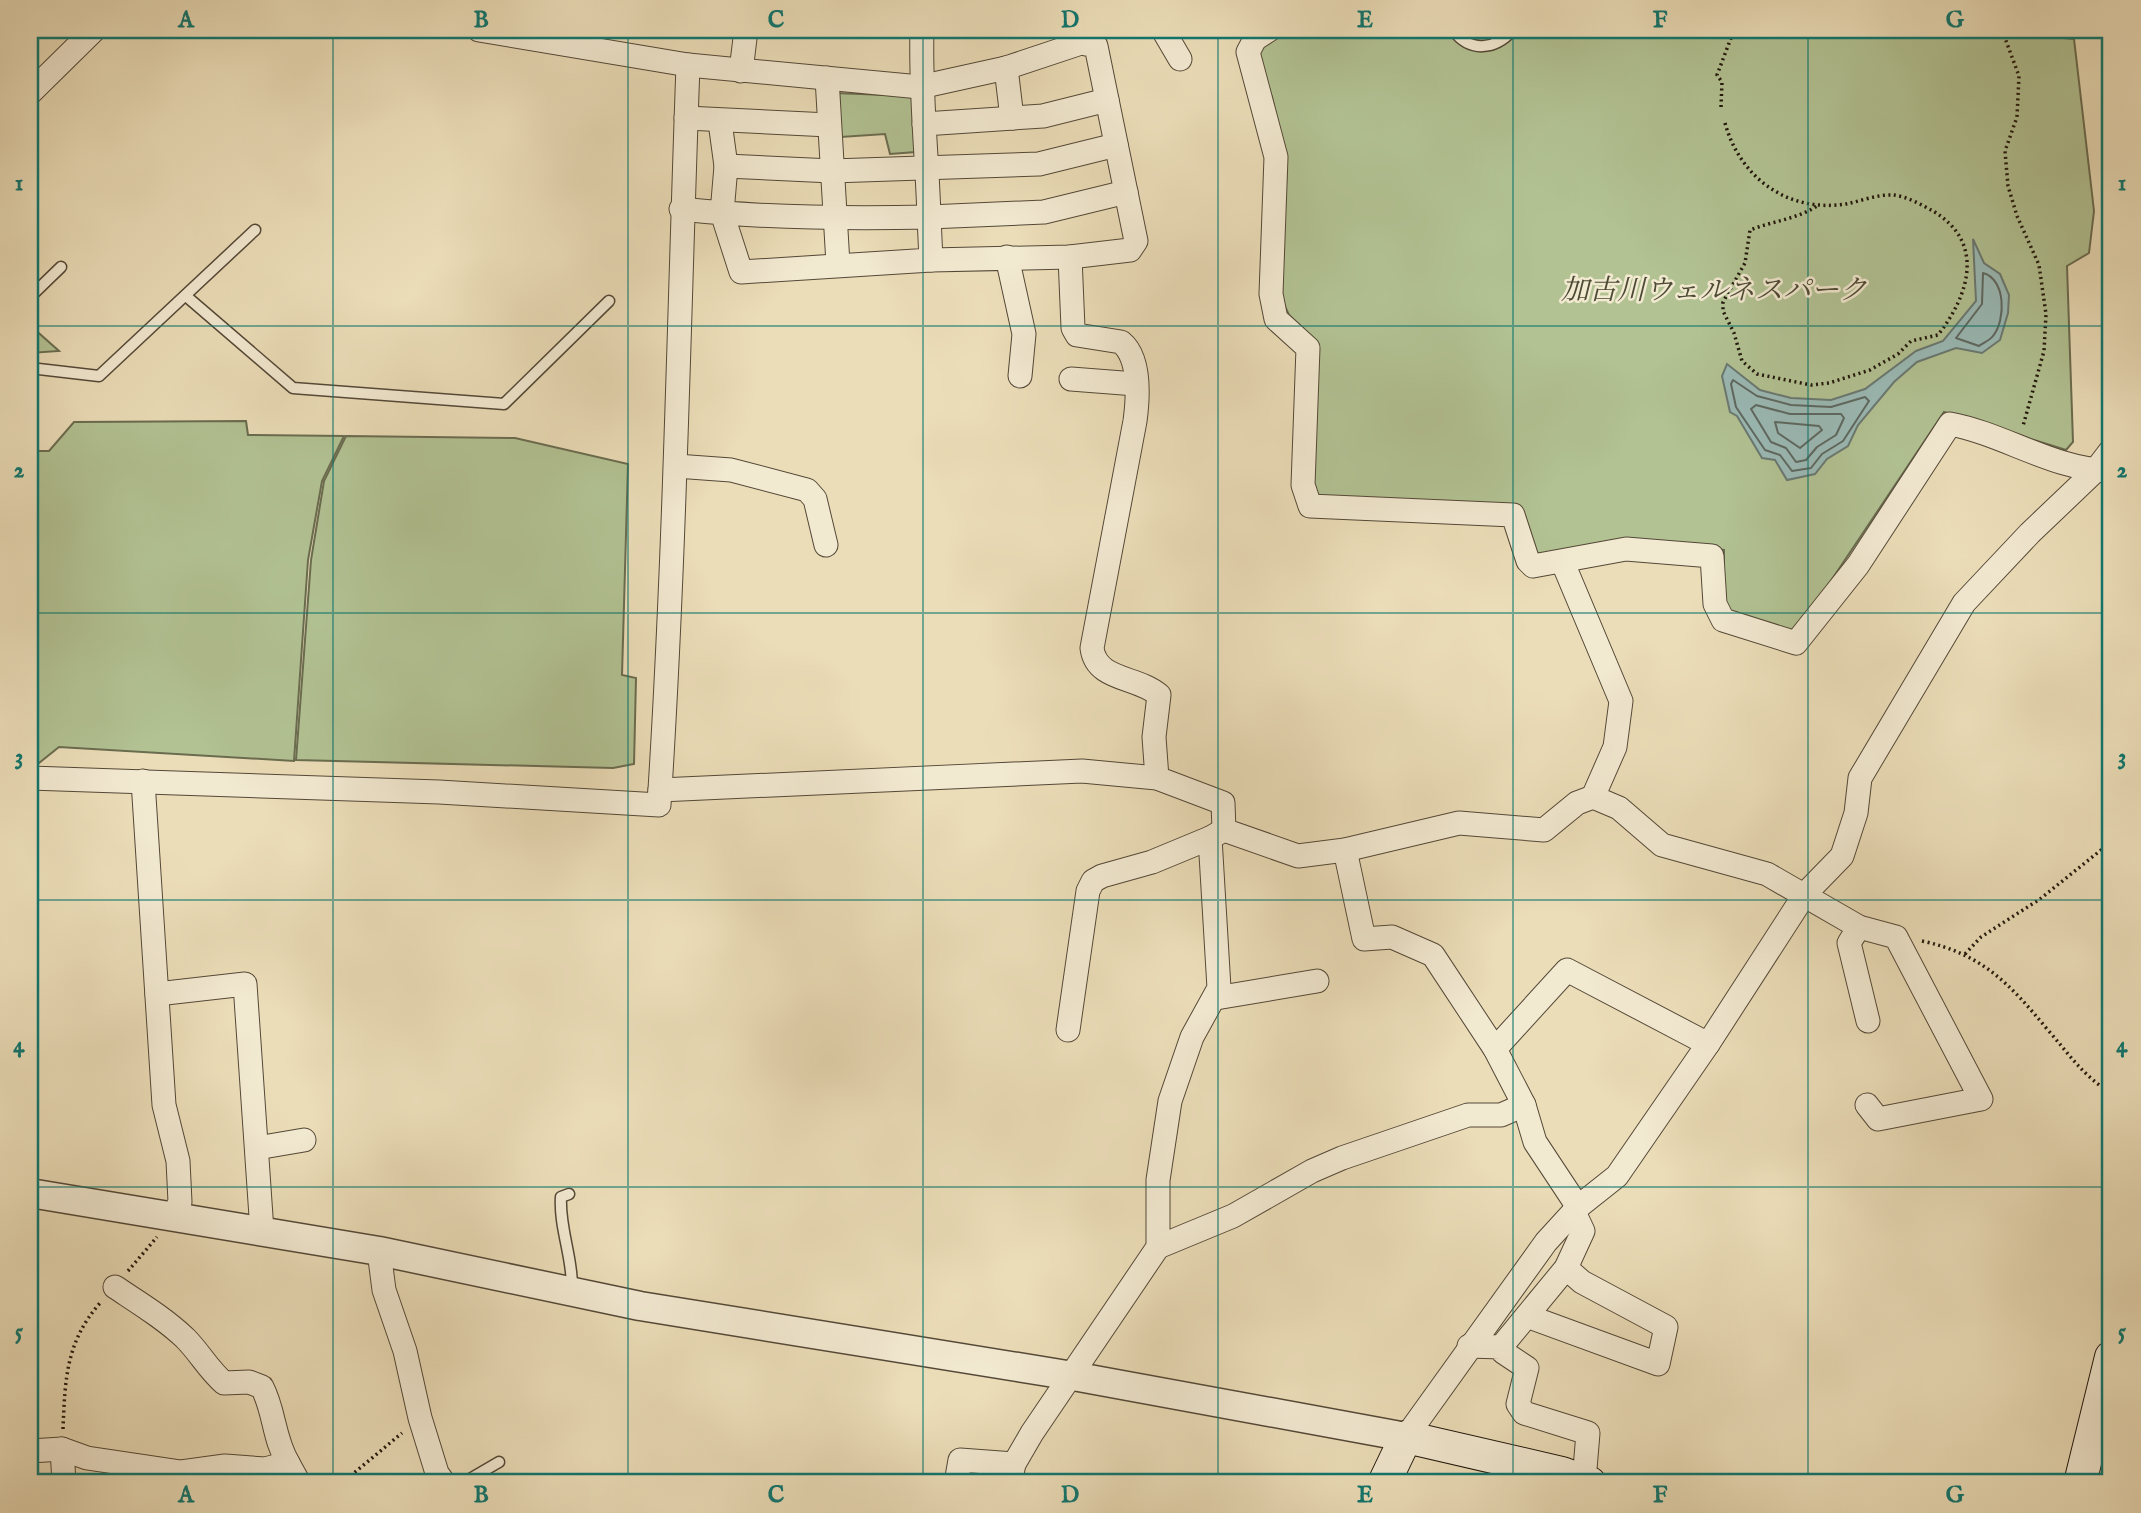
<svg xmlns="http://www.w3.org/2000/svg" width="2141" height="1513" viewBox="0 0 2141 1513" font-family="'IM FELL English','Noto Serif JP',serif">
	<style>
		.green { fill: #b2c293; stroke: #6a6c50; stroke-width: 2 }
		.water { fill: #9abab6; stroke: #6a7972; stroke-width: 2 }
		.lines { fill: none; stroke-linecap: round; stroke-linejoin: round }
		.shore { stroke: #5e6861; stroke-width: 2 }
		.service-casing { stroke: #544837; stroke-width: 13 }
		.minor-casing { stroke: #544837; stroke-width: 25 }
		.tertiary-casing { stroke: #544837; stroke-width: 31 }
		.secondary-casing { stroke: #21170c; stroke-width: 34 }
		.path { stroke: #21170c; stroke-width: 3.5; stroke-dasharray: 2 3.5; stroke-linecap: butt }
		.service { stroke: #f2e9d1; stroke-width: 10 }
		.minor { stroke: #f2e9d1; stroke-width: 23 }
		.tertiary { stroke: #f2e9d1; stroke-width: 28 }
		.secondary { stroke: #f2e9d1; stroke-width: 32 }
		.grid { fill: none; stroke: #0f766e; stroke-width: 2; stroke-opacity: 0.55 }
		.labels { text-anchor: middle; stroke-width: 5; stroke-linejoin: round; paint-order: stroke }
		.park-label { font-size: 28px; font-style: italic; fill: #4c4a34; stroke: #f2e9d1 }
		.neatline { fill: none; stroke: #0f766e; stroke-width: 2.5 }
		.grid-label { font-size: 23px; text-anchor: middle; font-weight: bold; fill: #0f766e }
	</style>
	<rect width="100%" height="100%" fill="#ebddb8"/>
	<filter id="stains"><feTurbulence type="fractalNoise" baseFrequency=".00286" numOctaves="4"/><feColorMatrix values="0 0 0 0 .2 0 0 0 0 .09 0 0 0 0 .02 0 0 0 .5 -.17"/></filter>
	<radialGradient id="worn" r=".72"><stop offset=".6" stop-color="#630" stop-opacity="0"/><stop offset="1" stop-color="#630" stop-opacity=".3"/></radialGradient>
	<g class="green">
		<path d="M 1283,30 L 2034,30 L 2040,36 L 2074,39 L 2094,211 L 2089,253 L 2067,266 L 2073,442 L 2066,450 L 1944,412 L 1802,624 L 1789,631 L 1730,612 L 1724,599 L 1724,550 L 1621,540 L 1541,559 L 1528,553 L 1515,507 L 1318,499 L 1310,486 L 1318,343 L 1289,315 L 1281,298 L 1287,161 L 1272,97 L 1259,66 L 1257,53 L 1263,44 Z"/>
		<path d="M 834,93 L 912,96 L 916,152 L 890,154 L 885,134 L 841,137 Z"/>
		<path d="M 32,327 L 59,351 L 30,353 Z"/>
		<path d="M 246,421 L 248,435 L 344,436 L 322,481 L 308,560 L 294,761 L 59,747 L 39,763 L 30,763 L 30,451 L 49,451 L 74,422 Z"/>
		<path d="M 346,436 L 515,438 L 628,464 L 622,675 L 636,678 L 634,764 L 613,768 L 296,760 L 311,560 L 324,481 Z"/>
	</g>
	<path class="water" d="M 1973,239 L 1984,263 L 2000,274 L 2009,295 L 2008,313 L 2000,340 L 1982,353 L 1956,348 L 1917,362 L 1894,382 L 1858,425 L 1848,446 L 1827,459 L 1815,474 L 1787,480 L 1775,460 L 1762,458 L 1737,416 L 1730,412 L 1722,376 L 1727,364 L 1760,390 L 1791,398 L 1831,400 L 1865,389 L 1916,351 L 1943,341 L 1976,301 Z"/>
	<g class="lines">
		<g class="shore">
			<path d="M 1983,273 C 2006,279 2006,320 1993,336 C 1990,340 1983,343 1979,346 L 1956,338 L 1982,304 Z"/>
			<path d="M 1733,380 L 1757,396 L 1791,405 L 1831,407 L 1865,397 L 1869,401 L 1843,441 L 1822,454 L 1811,468 L 1792,471 L 1780,455 L 1765,450 L 1736,407 L 1731,384 Z"/>
			<path d="M 1756,405 L 1790,414 L 1841,414 L 1844,418 L 1836,435 L 1817,447 L 1806,460 L 1796,462 L 1786,448 L 1771,442 L 1751,409 Z"/>
			<path d="M 1775,422 L 1819,426 L 1822,430 L 1800,448 L 1778,433 Z"/>
		</g>
		<defs>
			<g id="service">
				<path d="M 1453,30 C 1470,53 1495,50 1513,30"/>
				<path d="M 186,296 L 293,388 L 504,404 L 609,301"/>
				<path d="M 30,297 L 61,267"/>
				<path d="M 30,368 L 99,376 L 255,230"/>
				<path d="M 569,1194 L 561,1197 C 559,1228 573,1258 572,1289"/>
				<path d="M 463,1483 L 499,1462"/>
			</g>
			<g id="minor">
				<path d="M 479,30 L 688,65 L 920,87 L 1006,68 L 1081,43 L 1077,30"/>
				<path d="M 922,30 C 920,92 927,154 929,217 L 1044,212 L 1126,192"/>
				<path d="M 1163,30 L 1180,59"/>
				<path d="M 1269,30 L 1255,39 L 1248,52 L 1276,157 L 1271,294 L 1276,319 L 1308,348 L 1303,485 L 1310,506 L 1513,515 L 1528,561 L 1533,566 L 1626,549 L 1712,556 L 1715,604 L 1723,620 L 1796,643 L 1858,565 L 1950,424 C 2004,434 2054,470 2111,471"/>
				<path d="M 1006,68 L 1012,118"/>
				<path d="M 741,71 L 746,30"/>
				<path d="M 827,78 L 838,264"/>
				<path d="M 30,93 L 94,30"/>
				<path d="M 686,118 L 829,125"/>
				<path d="M 924,124 L 1043,116 L 1107,100"/>
				<path d="M 726,166 L 832,171 L 1039,164 L 1116,145"/>
				<path d="M 681,209 C 764,218 846,219 929,217 L 931,260 L 741,272 L 722,213 L 726,166 L 720,122"/>
				<path d="M 1007,257 L 1024,334 L 1020,376"/>
				<path d="M 1070,257 L 1073,328 L 1077,335 L 1121,342 C 1141,358 1138,399 1135,421 L 1092,648 C 1096,681 1137,676 1159,695 L 1154,737 L 1157,778"/>
				<path d="M 931,260 L 1070,257 L 1130,250 L 1136,241 L 1096,46 L 1081,43"/>
				<path d="M 1071,379 L 1136,384"/>
				<path d="M 676,466 L 731,470 L 807,490 L 815,499 L 826,545"/>
				<path d="M 1563,563 L 1621,701 L 1615,747 L 1593,797"/>
				<path d="M 30,778 L 439,792 L 659,805 C 675,558 679,312 688,65"/>
				<path d="M 143,781 L 164,1105 L 178,1161 L 180,1202 L 172,1218"/>
				<path d="M 660,790 L 1082,771 L 1157,778 L 1223,803 L 1224,830 L 1298,856 L 1345,850 L 1459,823 L 1544,830 L 1577,803 L 1593,797 L 1619,808 L 1662,845 L 1767,874 L 1859,927 L 1896,937 L 1981,1099 L 1878,1119 L 1867,1105"/>
				<path d="M 1345,850 L 1364,939 L 1392,937 L 1433,955 L 1495,1049 L 1524,1105 L 1535,1142 L 1578,1207"/>
				<path d="M 1859,927 L 1849,943 L 1868,1021"/>
				<path d="M 157,994 L 245,984 L 262,1231"/>
				<path d="M 1216,998 L 1317,981"/>
				<path d="M 1068,1030 L 1088,891 L 1093,881 L 1102,876 L 1152,862 L 1210,838"/>
				<path d="M 1495,1049 L 1567,970 L 1708,1044"/>
				<path d="M 257,1148 L 304,1140"/>
				<path d="M 1158,1247 L 1233,1216 L 1312,1171 L 1342,1158 L 1468,1115 L 1501,1115 L 1524,1105"/>
				<path d="M 379,1251 L 384,1290 L 405,1351 L 420,1418 L 437,1473 L 444,1483"/>
				<path d="M 115,1287 C 139,1303 164,1318 185,1338 C 200,1353 208,1369 224,1383 L 249,1382 L 262,1387 C 275,1412 273,1437 288,1463"/>
				<path d="M 1527,1316 L 1658,1364 L 1666,1327 L 1582,1282 L 1566,1268"/>
				<path d="M 1469,1346 L 1501,1347 L 1503,1352 L 1527,1368 L 1518,1404 L 1524,1413 L 1588,1433 L 1584,1481"/>
				<path d="M 1501,1347 L 1566,1268 L 1583,1231 L 1574,1212"/>
				<path d="M 1406,1437 L 1546,1242 L 1578,1207 L 1617,1176 L 1708,1044 L 1805,894 L 1842,856 L 1856,813 L 1860,778 L 1964,603 L 2030,533 L 2095,471 L 2111,450"/>
				<path d="M 30,1451 L 62,1449"/>
				<path d="M 64,1483 L 62,1449 L 87,1458 L 181,1472 L 225,1466 L 265,1469 L 288,1463 L 299,1483"/>
				<path d="M 956,1483 L 960,1460 L 1014,1464"/>
				<path d="M 1010,1483 L 1014,1464 L 1032,1433 L 1158,1247 L 1158,1180 L 1170,1101 L 1192,1037 L 1219,988 L 1210,838 L 1224,830"/>
			</g>
			<path id="tertiary" d="M 30,1193 L 379,1251 L 640,1306 L 1073,1376 L 1406,1437"/>
			<g id="secondary">
				<path d="M 1384,1483 L 1406,1437 L 1562,1473 L 1590,1483"/>
				<path d="M 2080,1483 L 2111,1357"/>
			</g>
		</defs>
		<use href="#service" class="service-casing"/>
		<use href="#minor" class="minor-casing"/>
		<use href="#tertiary" class="tertiary-casing"/>
		<use href="#secondary" class="secondary-casing"/>
		<g class="path">
			<path d="M 2002,30 L 2019,76 L 2017,117 L 2005,151 L 2008,186 L 2017,216 L 2039,265 L 2046,314 L 2044,351 L 2023,426"/>
			<path d="M 1721,107 L 1722,82 L 1717,75 L 1734,30"/>
			<path d="M 1725,123 C 1740,178 1788,213 1846,204 C 1861,201 1878,194 1893,195 C 1906,196 1922,205 1933,211 C 1985,242 1970,294 1938,335 L 1911,341 L 1898,354 L 1870,370 L 1829,383 L 1811,385 L 1757,374 L 1742,361 L 1734,333 L 1723,311 L 1723,302 L 1745,263 L 1750,230 C 1773,221 1797,219 1817,206"/>
			<path d="M 1922,941 C 1982,954 2009,983 2047,1029 C 2069,1054 2082,1075 2111,1093"/>
			<path d="M 1965,954 L 1981,937 L 2040,899 L 2111,842"/>
			<path d="M 128,1271 L 157,1237"/>
			<path d="M 63,1429 C 65,1379 66,1342 100,1303"/>
			<path d="M 342,1483 L 402,1433"/>
		</g>
		<use href="#service" class="service"/>
		<use href="#minor" class="minor"/>
		<use href="#tertiary" class="tertiary"/>
		<use href="#secondary" class="secondary"/>
	</g>
	<path class="grid" d="M 333,30 L 333,1483M 628,30 L 628,1483M 923,30 L 923,1483M 1218,30 L 1218,1483M 1513,30 L 1513,1483M 1808,30 L 1808,1483M 30,326 L 2111,326M 30,613 L 2111,613M 30,900 L 2111,900M 30,1187 L 2111,1187"/>
	<g class="labels">
		<g class="park-label">
			<text x="1714" y="299">加古川ウェルネスパーク</text>
		</g>
	</g>
	<rect width="2141" height="1513" fill="none" stroke="#ebddb8" stroke-width="77"/>
	<rect x="38" y="38" width="2064" height="1436" class="neatline"/>
	<g class="grid-label">
		<text x="186" y="27">A</text>
		<text x="481" y="27">B</text>
		<text x="776" y="27">C</text>
		<text x="1070" y="27">D</text>
		<text x="1365" y="27">E</text>
		<text x="1660" y="27">F</text>
		<text x="1955" y="27">G</text>
		<text x="19" y="190">1</text>
		<text x="2122" y="190">1</text>
		<text x="19" y="477">2</text>
		<text x="2122" y="477">2</text>
		<text x="19" y="764">3</text>
		<text x="2122" y="764">3</text>
		<text x="19" y="1052">4</text>
		<text x="2122" y="1052">4</text>
		<text x="19" y="1339">5</text>
		<text x="2122" y="1339">5</text>
		<text x="186" y="1502">A</text>
		<text x="481" y="1502">B</text>
		<text x="776" y="1502">C</text>
		<text x="1070" y="1502">D</text>
		<text x="1365" y="1502">E</text>
		<text x="1660" y="1502">F</text>
		<text x="1955" y="1502">G</text>
	</g>
	<rect width="100%" height="100%" filter="url(#stains)"/>
	<rect width="100%" height="100%" fill="url(#worn)"/>
</svg>
